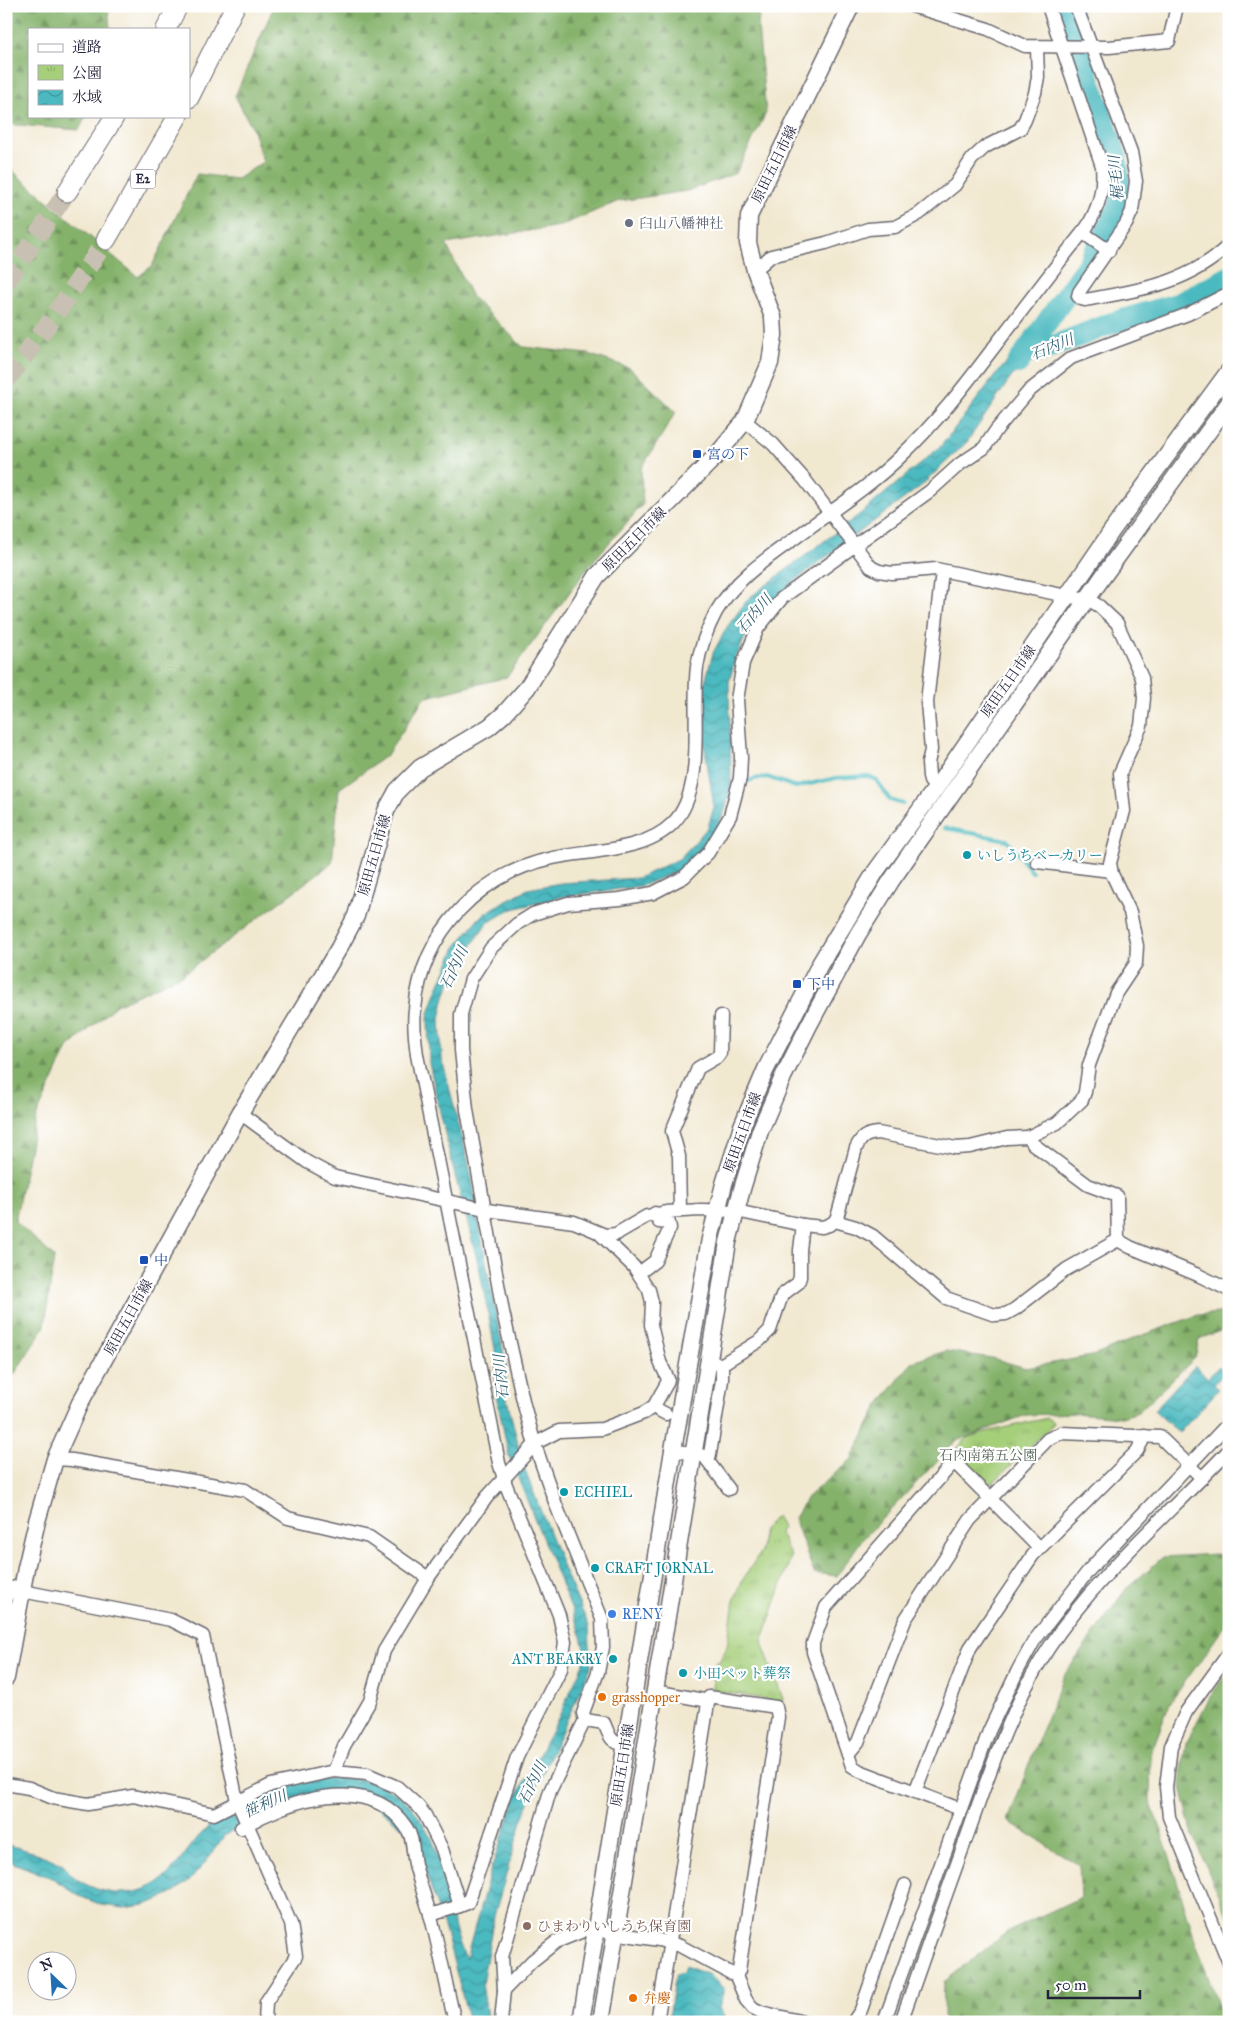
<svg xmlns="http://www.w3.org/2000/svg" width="1235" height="2028" viewBox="0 0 1235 2028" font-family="'IM FELL Great Primer','Noto Serif JP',serif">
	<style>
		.forest { fill: url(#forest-firs); stroke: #536a52 }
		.park { fill: url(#park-tufts); stroke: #64785a }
		.water { fill: url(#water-waves); stroke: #366e7e }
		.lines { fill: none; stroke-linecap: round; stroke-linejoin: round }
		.stream { stroke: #4bbac0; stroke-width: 4 }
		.river { stroke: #4bbac0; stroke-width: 22 }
		.minor-tunnel { stroke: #c8c0b2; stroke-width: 12; stroke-dasharray: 12 6; stroke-linecap: butt }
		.highway-tunnel { stroke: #c8c0b2; stroke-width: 19; stroke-dasharray: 19 9; stroke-linecap: butt }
		.minor-casing { stroke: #6a676f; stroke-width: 15 }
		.major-casing { stroke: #6a676f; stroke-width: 19 }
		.highway-casing { stroke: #6a676f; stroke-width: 21 }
		.minor { stroke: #fff; stroke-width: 12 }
		.major { stroke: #fff; stroke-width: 16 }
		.highway { stroke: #fff; stroke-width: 19 }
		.worship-dot { fill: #6b7280; stroke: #fff; stroke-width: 2 }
		.transit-dot { fill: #1a4fb4; stroke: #fff; stroke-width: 2 }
		.culture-dot { fill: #0f9aa8; stroke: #fff; stroke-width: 2 }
		.shop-dot { fill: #3f7fe0; stroke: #fff; stroke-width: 2 }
		.food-dot { fill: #e8710a; stroke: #fff; stroke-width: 2 }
		.education-dot { fill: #8d6e63; stroke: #fff; stroke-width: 2 }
		.labels { text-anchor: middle; stroke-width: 4.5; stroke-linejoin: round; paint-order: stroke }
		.shield { fill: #fff; stroke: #646476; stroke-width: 1 }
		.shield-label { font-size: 12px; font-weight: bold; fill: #22223b }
		.street-label { font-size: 14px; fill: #22223b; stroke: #fff }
		.worship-label { font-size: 14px; fill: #5b616d; stroke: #fff; text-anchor: start }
		.transit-label { font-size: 14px; fill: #164399; stroke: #fff; text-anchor: start }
		.culture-label { font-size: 14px; fill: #0d838f; stroke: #fff; text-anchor: start }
		.park-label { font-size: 14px; fill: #505f51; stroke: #fff }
		.shop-label { font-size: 14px; fill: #366cbe; stroke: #fff; text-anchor: start }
		.food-label { font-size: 14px; fill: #c56008; stroke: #fff; text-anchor: start }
		.education-label { font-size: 14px; fill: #785e54; stroke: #fff; text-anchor: start }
		.water-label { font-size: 15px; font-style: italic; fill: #325f70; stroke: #fff }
	</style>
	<defs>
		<pattern id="forest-firs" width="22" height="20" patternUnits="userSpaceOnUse" patternTransform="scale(1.25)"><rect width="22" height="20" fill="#84b26a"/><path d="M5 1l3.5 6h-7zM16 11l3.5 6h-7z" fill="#6c9058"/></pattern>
		<pattern id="park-tufts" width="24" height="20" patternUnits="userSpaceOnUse" patternTransform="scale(1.25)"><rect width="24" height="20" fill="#a6cf7a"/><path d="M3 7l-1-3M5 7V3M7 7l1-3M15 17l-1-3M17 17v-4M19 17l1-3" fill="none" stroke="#8fb16a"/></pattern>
		<pattern id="water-waves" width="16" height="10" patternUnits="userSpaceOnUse" patternTransform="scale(1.25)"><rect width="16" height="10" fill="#4bbac0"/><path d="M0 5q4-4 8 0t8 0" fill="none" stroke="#3e979d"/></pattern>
	</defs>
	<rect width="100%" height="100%" fill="#fff"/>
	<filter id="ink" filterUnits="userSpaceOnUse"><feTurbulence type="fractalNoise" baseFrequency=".02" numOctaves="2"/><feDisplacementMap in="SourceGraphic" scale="10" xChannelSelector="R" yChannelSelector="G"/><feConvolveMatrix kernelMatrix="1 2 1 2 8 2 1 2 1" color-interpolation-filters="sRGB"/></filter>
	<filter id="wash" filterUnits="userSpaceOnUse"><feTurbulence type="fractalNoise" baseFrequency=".0096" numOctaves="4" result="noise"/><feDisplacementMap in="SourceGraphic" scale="20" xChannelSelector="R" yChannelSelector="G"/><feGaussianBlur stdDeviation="1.12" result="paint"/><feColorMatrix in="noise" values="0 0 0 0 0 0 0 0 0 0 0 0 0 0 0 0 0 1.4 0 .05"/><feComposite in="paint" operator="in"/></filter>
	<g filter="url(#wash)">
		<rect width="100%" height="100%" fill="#f1e8d0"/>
		<g class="forest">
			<path d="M 6,6 L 108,6 L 110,29 L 29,29 L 29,116 L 86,116 L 79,130 L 6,124 Z"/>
			<path d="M 274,6 L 760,6 L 758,26 L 766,113 L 736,173 L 687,191 L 619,201 L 560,226 L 446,244 L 472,297 L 523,347 L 588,354 L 630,368 L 676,412 L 641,469 L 643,504 L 590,565 L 507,677 L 424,698 L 387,755 L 339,789 L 332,863 L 182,975 L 116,1005 L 68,1048 L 36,1117 L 15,1221 L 54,1257 L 45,1326 L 8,1384 L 6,1395 L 6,163 L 18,176 L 138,277 L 152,266 L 197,174 L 237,179 L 263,162 L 253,130 L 235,96 Z"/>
			<path d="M 1229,1312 L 1229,1332 L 1223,1330 L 1199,1339 L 1195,1358 L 1138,1412 L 1122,1417 L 1074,1413 L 1026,1415 L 956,1441 L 861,1541 L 837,1576 L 814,1573 L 794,1518 L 807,1497 L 851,1460 L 879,1405 L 912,1362 L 946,1351 L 992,1358 L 1026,1368 L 1096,1355 L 1135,1338 L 1198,1315 Z"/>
			<path d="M 1216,1554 L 1229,1557 L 1229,1620 L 1170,1703 L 1151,1753 L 1150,1801 L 1168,1851 L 1194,1937 L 1224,2022 L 947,2022 L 943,2017 L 944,1982 L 1007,1932 L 1081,1897 L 1079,1865 L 1008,1821 L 1042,1729 L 1065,1674 L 1126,1589 L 1163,1557 Z"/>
			<path d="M 1229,1671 L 1229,1919 L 1193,1836 L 1180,1783 L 1186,1743 L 1211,1695 Z"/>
		</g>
		<g class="park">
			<path d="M 1047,1418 L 1053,1422 L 1052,1425 L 993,1483 L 985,1484 L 956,1456 L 955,1451 L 967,1438 L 981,1433 Z"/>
			<path d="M 776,1516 L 783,1528 L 779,1531 L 791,1557 L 762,1642 L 783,1699 L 782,1702 L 712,1690 L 712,1688 L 716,1662 L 719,1662 L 727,1646 L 734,1601 L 742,1581 L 761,1551 L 763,1531 Z"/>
		</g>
		<g class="water">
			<path d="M 1027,339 L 1081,341 L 1040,357 L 1012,376 L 967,442 L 921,486 L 793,582 L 763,610 L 747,633 L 736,657 L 729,682 L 731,784 L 726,807 L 717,829 L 704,849 L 685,868 L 641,886 L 561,897 L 509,910 L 486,924 L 455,971 L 445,996 L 440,1018 L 442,1059 L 470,1169 L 487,1269 L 507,1370 L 504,1387 L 524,1468 L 564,1570 L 589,1626 L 591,1667 L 524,1814 L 494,1916 L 482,1984 L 488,2022 L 469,2022 L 447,1936 L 414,1837 L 361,1793 L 250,1818 L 224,1836 L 204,1864 L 190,1880 L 170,1895 L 145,1905 L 124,1908 L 102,1905 L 79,1896 L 54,1879 L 6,1860 L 6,1844 C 25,1850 46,1855 63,1865 C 67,1868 69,1873 73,1876 C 84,1886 107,1894 122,1893 C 171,1892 178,1855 208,1827 C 254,1784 370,1751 414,1810 C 420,1819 427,1829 432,1839 C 436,1847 438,1859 440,1868 C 447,1896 454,1934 466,1959 L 490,1872 L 516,1797 L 556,1723 L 586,1657 L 579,1628 L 509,1456 L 495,1390 L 496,1354 L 479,1267 L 451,1160 L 429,1063 L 428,1016 L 436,993 L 457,945 L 480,917 L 503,902 L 528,889 L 561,883 L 638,878 L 679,859 L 695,842 L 708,827 L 714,807 L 704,743 L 705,682 L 713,653 L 727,627 L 749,598 L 864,511 L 941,446 L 994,377 Z"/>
			<path d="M 1195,1366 L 1208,1378 L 1219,1366 L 1225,1372 L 1214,1384 L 1219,1389 L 1179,1433 L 1154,1410 Z"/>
			<path d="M 685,1966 L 710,1975 L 724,1989 L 719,2008 L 727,2022 L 668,2022 L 676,1974 L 683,1972 Z"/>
		</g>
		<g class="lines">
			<g class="stream">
				<path d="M 742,784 L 754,779 L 767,777 L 796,787 L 836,778 L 867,776 L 876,780 L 890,800 L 903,804"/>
				<path d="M 945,828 L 1007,840 L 1032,872"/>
			</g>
			<g class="river">
				<path d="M 1041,351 L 1112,323 L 1180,303 L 1229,277"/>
				<path d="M 1018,363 L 1088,264 L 1121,203 L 1116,156 L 1064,6"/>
			</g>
		</g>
	</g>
	<g filter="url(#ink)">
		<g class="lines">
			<path class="minor-tunnel" d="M 671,1415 L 712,1424"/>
			<g class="highway-tunnel">
				<path d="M 6,282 L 67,192"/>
				<path d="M 6,380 L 55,315 L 106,240"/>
			</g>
			<defs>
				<g id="minor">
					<path d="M 912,6 L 988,29 L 1025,46 L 1109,47 L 1169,41 L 1177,6"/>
					<path d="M 1076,6 L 1131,152 L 1136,181 L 1132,211 L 1126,224 L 1079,292 L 1078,296 L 1081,299 L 1085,300 C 1139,290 1187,285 1229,245"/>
					<path d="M 1082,232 L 1109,251"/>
					<path d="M 755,270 L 771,256 L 826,243 L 868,229 L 895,227 L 919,214 L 955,185 L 972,159 L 985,147 L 1020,129 L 1025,120 L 1035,93 L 1038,77 L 1037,48"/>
					<path d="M 745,421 L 773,444 L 805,480 L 871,567 L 879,571 L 892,573 L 936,569 L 1091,601 L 1099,606 L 1117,623 L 1142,678 L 1144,698 L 1141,726 L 1120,773 L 1124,811 L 1110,863 L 1112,874 L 1130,912 L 1137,946 L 1136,963 L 1116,993 L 1089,1065 L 1085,1092 L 1082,1100 L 1057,1123 L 1028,1137"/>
					<path d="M 936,788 L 930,781 L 929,776 L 928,763 L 931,750 L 927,702 L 942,571"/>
					<path d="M 1037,862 L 1111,871"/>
					<path d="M 240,1113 L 307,1162 L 335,1177 L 494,1211 L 574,1222 L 605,1235 L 616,1234 L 647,1216 L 666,1212 L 701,1210 L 736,1211 L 803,1225 L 822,1227 L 829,1225 L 835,1221 L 838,1214 L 856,1148 C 861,1137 866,1134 878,1133 L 956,1148 L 970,1147 L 1007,1138 L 1028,1137 L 1033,1144 L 1088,1185 L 1117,1196 L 1118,1240 L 1130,1247 L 1198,1275 L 1229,1290"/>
					<path d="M 680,1211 L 679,1156 L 672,1131 L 698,1068 L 717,1057 L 720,1053 L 721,1016"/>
					<path d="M 835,1221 L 856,1227 L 873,1236 L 946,1298 L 995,1315 L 1006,1314 L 1015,1309 L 1067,1269 L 1118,1240"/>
					<path d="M 639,1273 L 655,1261 L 670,1228 L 669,1223 L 659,1222 L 655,1213"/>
					<path d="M 708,1363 L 722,1364 L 759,1341 L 770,1330 L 782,1295 L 798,1283 L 800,1277 L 800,1250 L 803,1225"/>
					<path d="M 653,1407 L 666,1414"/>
					<path d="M 673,1450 L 704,1456 L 729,1489"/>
					<path d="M 55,1459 L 72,1460 L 245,1490 L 288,1518 L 369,1537 L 428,1578"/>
					<path d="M 708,1461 L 710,1454 L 722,1380 L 722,1364"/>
					<path d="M 22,1591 L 171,1620 L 203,1636 L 237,1801 L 291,1924 L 296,1956 L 266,2002 L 265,2022"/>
					<path d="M 6,1597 L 12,1588 L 23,1585"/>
					<path d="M 1229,1653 L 1186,1712 L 1171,1746 L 1166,1787 L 1169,1817 L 1229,1963"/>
					<path d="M 654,1691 L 709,1701"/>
					<path d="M 585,1720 L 604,1723 C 610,1737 610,1742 625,1745"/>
					<path d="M 848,1754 L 858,1742 L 905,1620 L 970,1520 L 1048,1439 L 1061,1433 L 1160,1437 L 1202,1478"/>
					<path d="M 334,1771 L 344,1746 L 370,1701 L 384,1651 L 428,1578 L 487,1497 L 536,1443 L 559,1431 L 602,1429 L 644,1413 L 654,1406 L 667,1383 L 668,1379 L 660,1362 L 651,1325 L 652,1302 L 649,1290 L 634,1267 L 599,1233"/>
					<path d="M 6,1784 L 29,1788 L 53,1798 L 88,1804 L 133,1796 L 214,1814 L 271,1785 L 334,1771 L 367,1774 L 397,1787 L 418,1806 L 425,1815 L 442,1849 L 460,1906 L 468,1903 L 517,1757 L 561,1669 L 565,1642 L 559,1615 L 506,1485 L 499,1463 L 417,1055 C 415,1040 413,1024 415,1009 C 422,932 479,874 553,858 C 591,850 645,852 673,823 C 707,789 691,712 697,667 C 700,648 707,629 716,612 C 734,581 763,561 791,541 C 828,513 868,488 901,456 C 935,424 963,388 991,351 C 1023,309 1054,268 1087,227 C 1099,207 1104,189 1102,166 L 1048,6"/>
					<path d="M 915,1792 L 970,1648 L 1033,1555 L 1137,1451 L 1145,1436"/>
					<path d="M 960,1809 L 860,1771 L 852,1766 L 813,1652 L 813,1643 L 826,1607 L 954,1462 L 1039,1548"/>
					<path d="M 241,1828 C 287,1800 369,1772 406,1827 C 414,1838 412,1851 415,1864 C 419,1881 425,1897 430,1914 C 440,1950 446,1986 455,2022"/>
					<path d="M 430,1915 L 460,1906"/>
					<path d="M 504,1990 L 532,1961 L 556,1942 L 588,1929 L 659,1940 L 680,1946 L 736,1976 L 746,2000 L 753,2008 L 761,2012 L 804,2022"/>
					<path d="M 501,2022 L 504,1990 L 502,1957 L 550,1791 L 585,1720 L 583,1713 L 598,1672 L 603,1647 L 602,1619 L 556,1505 L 535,1445 L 524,1405 L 503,1312 L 467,1110 L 461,1050 L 461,1014 L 471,979 L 491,948 L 517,924 L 533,914 L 568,903 L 620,899 L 653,893 L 684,877 L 708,853 L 730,816 L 740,778 L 741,758 L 737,700 L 743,663 L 758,628 L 782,598 L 930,491 L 960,464 L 984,448 L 997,429 L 1029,391 L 1071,358 L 1188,314 L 1229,293"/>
					<path d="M 657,2022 L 709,1697 L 776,1707 L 778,1717 L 739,1970 L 736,1976"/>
					<path d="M 853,2022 L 861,2010 L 905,1885"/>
					<path d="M 884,2022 L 989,1731 L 1018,1670 L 1034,1641 L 1089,1570 L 1229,1423"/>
					<path d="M 901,2022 C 924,1956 947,1891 971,1825 C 992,1765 1013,1703 1048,1649 C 1096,1575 1169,1514 1229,1450"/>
				</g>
				<g id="major">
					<path d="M 6,1678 L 26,1568 L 37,1521 L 55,1459 L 80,1403 L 240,1113 L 339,948 L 356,916 L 386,811 L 397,791 L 420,768 L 489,727 L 504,714 L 527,688 L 597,576 L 716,456 L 745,421 L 770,363 L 774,335 L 773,317 L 755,270 L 748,243 L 749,216 L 851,6"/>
					<path d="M 581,2022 L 673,1450 L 710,1239 L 724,1184 L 742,1126 L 766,1069 L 820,964 L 876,871 L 936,788 L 1113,529 L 1229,371"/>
					<path d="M 601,2022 L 728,1242 L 742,1189 L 760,1131 L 783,1077 L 809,1025 L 858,934 L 891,881 L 1104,575 L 1229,403"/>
				</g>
				<g id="highway">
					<path d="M 166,29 L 178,6"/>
					<path d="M 189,98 L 235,6"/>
					<path d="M 67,192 L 115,116"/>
					<path d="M 106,240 L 178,116"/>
				</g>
			</defs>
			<use href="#minor" class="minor-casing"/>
			<use href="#major" class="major-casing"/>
			<use href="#highway" class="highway-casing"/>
			<use href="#minor" class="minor"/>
			<use href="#major" class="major"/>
			<use href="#highway" class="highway"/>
		</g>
	</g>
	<circle class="worship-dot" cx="629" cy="223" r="5"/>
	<g class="transit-dot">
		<rect x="692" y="449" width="10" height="10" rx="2.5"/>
		<rect x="792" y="979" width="10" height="10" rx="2.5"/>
		<rect x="139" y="1255" width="10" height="10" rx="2.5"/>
	</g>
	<g class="culture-dot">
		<circle cx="967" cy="855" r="5"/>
		<circle cx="564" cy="1492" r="5"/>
		<circle cx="595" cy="1568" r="5"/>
		<circle cx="613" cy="1659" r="5"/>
		<circle cx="683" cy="1673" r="5"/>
	</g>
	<circle class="shop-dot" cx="612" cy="1614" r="5"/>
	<g class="food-dot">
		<circle cx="602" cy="1697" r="5"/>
		<circle cx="633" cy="1998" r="5"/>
	</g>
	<circle class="education-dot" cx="527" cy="1926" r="5"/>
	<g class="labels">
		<rect class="shield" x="130.5" y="169.5" width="25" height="19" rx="4"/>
		<g class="shield-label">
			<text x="143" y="183">E2</text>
		</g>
		<g class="street-label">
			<text transform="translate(774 164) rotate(-64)" y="5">原田五日市線</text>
			<text transform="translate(634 539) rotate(-45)" y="5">原田五日市線</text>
			<text transform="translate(1008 681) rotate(-55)" y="5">原田五日市線</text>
			<text transform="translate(374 855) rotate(-74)" y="5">原田五日市線</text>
			<text transform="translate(742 1132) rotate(-70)" y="5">原田五日市線</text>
			<text transform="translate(128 1317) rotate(-61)" y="5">原田五日市線</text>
			<text transform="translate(622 1765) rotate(-81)" y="5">原田五日市線</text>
		</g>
		<g class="worship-label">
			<text x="639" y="228">臼山八幡神社</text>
		</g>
		<g class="transit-label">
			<text x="707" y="459">宮の下</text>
			<text x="807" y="989">下中</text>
			<text x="154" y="1265">中</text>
		</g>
		<g class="culture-label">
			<text x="977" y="860">いしうちベーカリー</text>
			<text x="574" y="1497">ECHIEL</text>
			<text x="605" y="1573">CRAFT JORNAL</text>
			<text x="603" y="1664" text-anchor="end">ANT BEAKRY</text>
			<text x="693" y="1678">小田ペット葬祭</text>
		</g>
		<g class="park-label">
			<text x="988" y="1460">石内南第五公園</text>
		</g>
		<g class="shop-label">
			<text x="622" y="1619">RENY</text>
		</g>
		<g class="food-label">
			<text x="612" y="1702">grasshopper</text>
			<text x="643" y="2003">弁慶</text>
		</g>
		<g class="education-label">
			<text x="537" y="1931">ひまわりいしうち保育園</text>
		</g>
		<g class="water-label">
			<text transform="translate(1116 178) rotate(-95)" y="5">梶毛川</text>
			<text transform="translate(1052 347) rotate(-22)" y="5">石内川</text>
			<text transform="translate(754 614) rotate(-49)" y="5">石内川</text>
			<text transform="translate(454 968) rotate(-65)" y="5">石内川</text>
			<text transform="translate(501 1377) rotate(-95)" y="5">石内川</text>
			<text transform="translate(532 1783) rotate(-64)" y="5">石内川</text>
			<text transform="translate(265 1804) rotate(-24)" y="5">笹利川</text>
		</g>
	</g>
	<rect width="1235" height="2028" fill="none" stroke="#fff" stroke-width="25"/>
	<rect x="28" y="28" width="162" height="90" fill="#ffffff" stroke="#a7a7b1"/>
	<rect x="38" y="44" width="25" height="8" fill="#ffffff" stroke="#a7a7b1"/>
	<text x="72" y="52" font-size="15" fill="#22223b">道路</text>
	<rect x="38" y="65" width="25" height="15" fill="url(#park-tufts)" stroke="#a7a7b1"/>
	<text x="72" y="78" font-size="15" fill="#22223b">公園</text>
	<rect x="38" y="90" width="25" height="15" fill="url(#water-waves)" stroke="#a7a7b1"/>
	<text x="72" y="102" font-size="15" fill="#22223b">水域</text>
	<g transform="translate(52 1976) rotate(335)"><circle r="24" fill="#ffffff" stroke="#a7a7b1"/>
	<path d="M0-4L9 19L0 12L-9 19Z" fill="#1f6fb2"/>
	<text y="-8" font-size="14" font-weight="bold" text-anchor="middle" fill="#22223b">N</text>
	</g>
	<path d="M1048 1990v8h92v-8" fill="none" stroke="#22223b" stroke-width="2.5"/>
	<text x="1055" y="1990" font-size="15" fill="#22223b" stroke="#ffffff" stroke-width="4" paint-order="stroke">50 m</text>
</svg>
